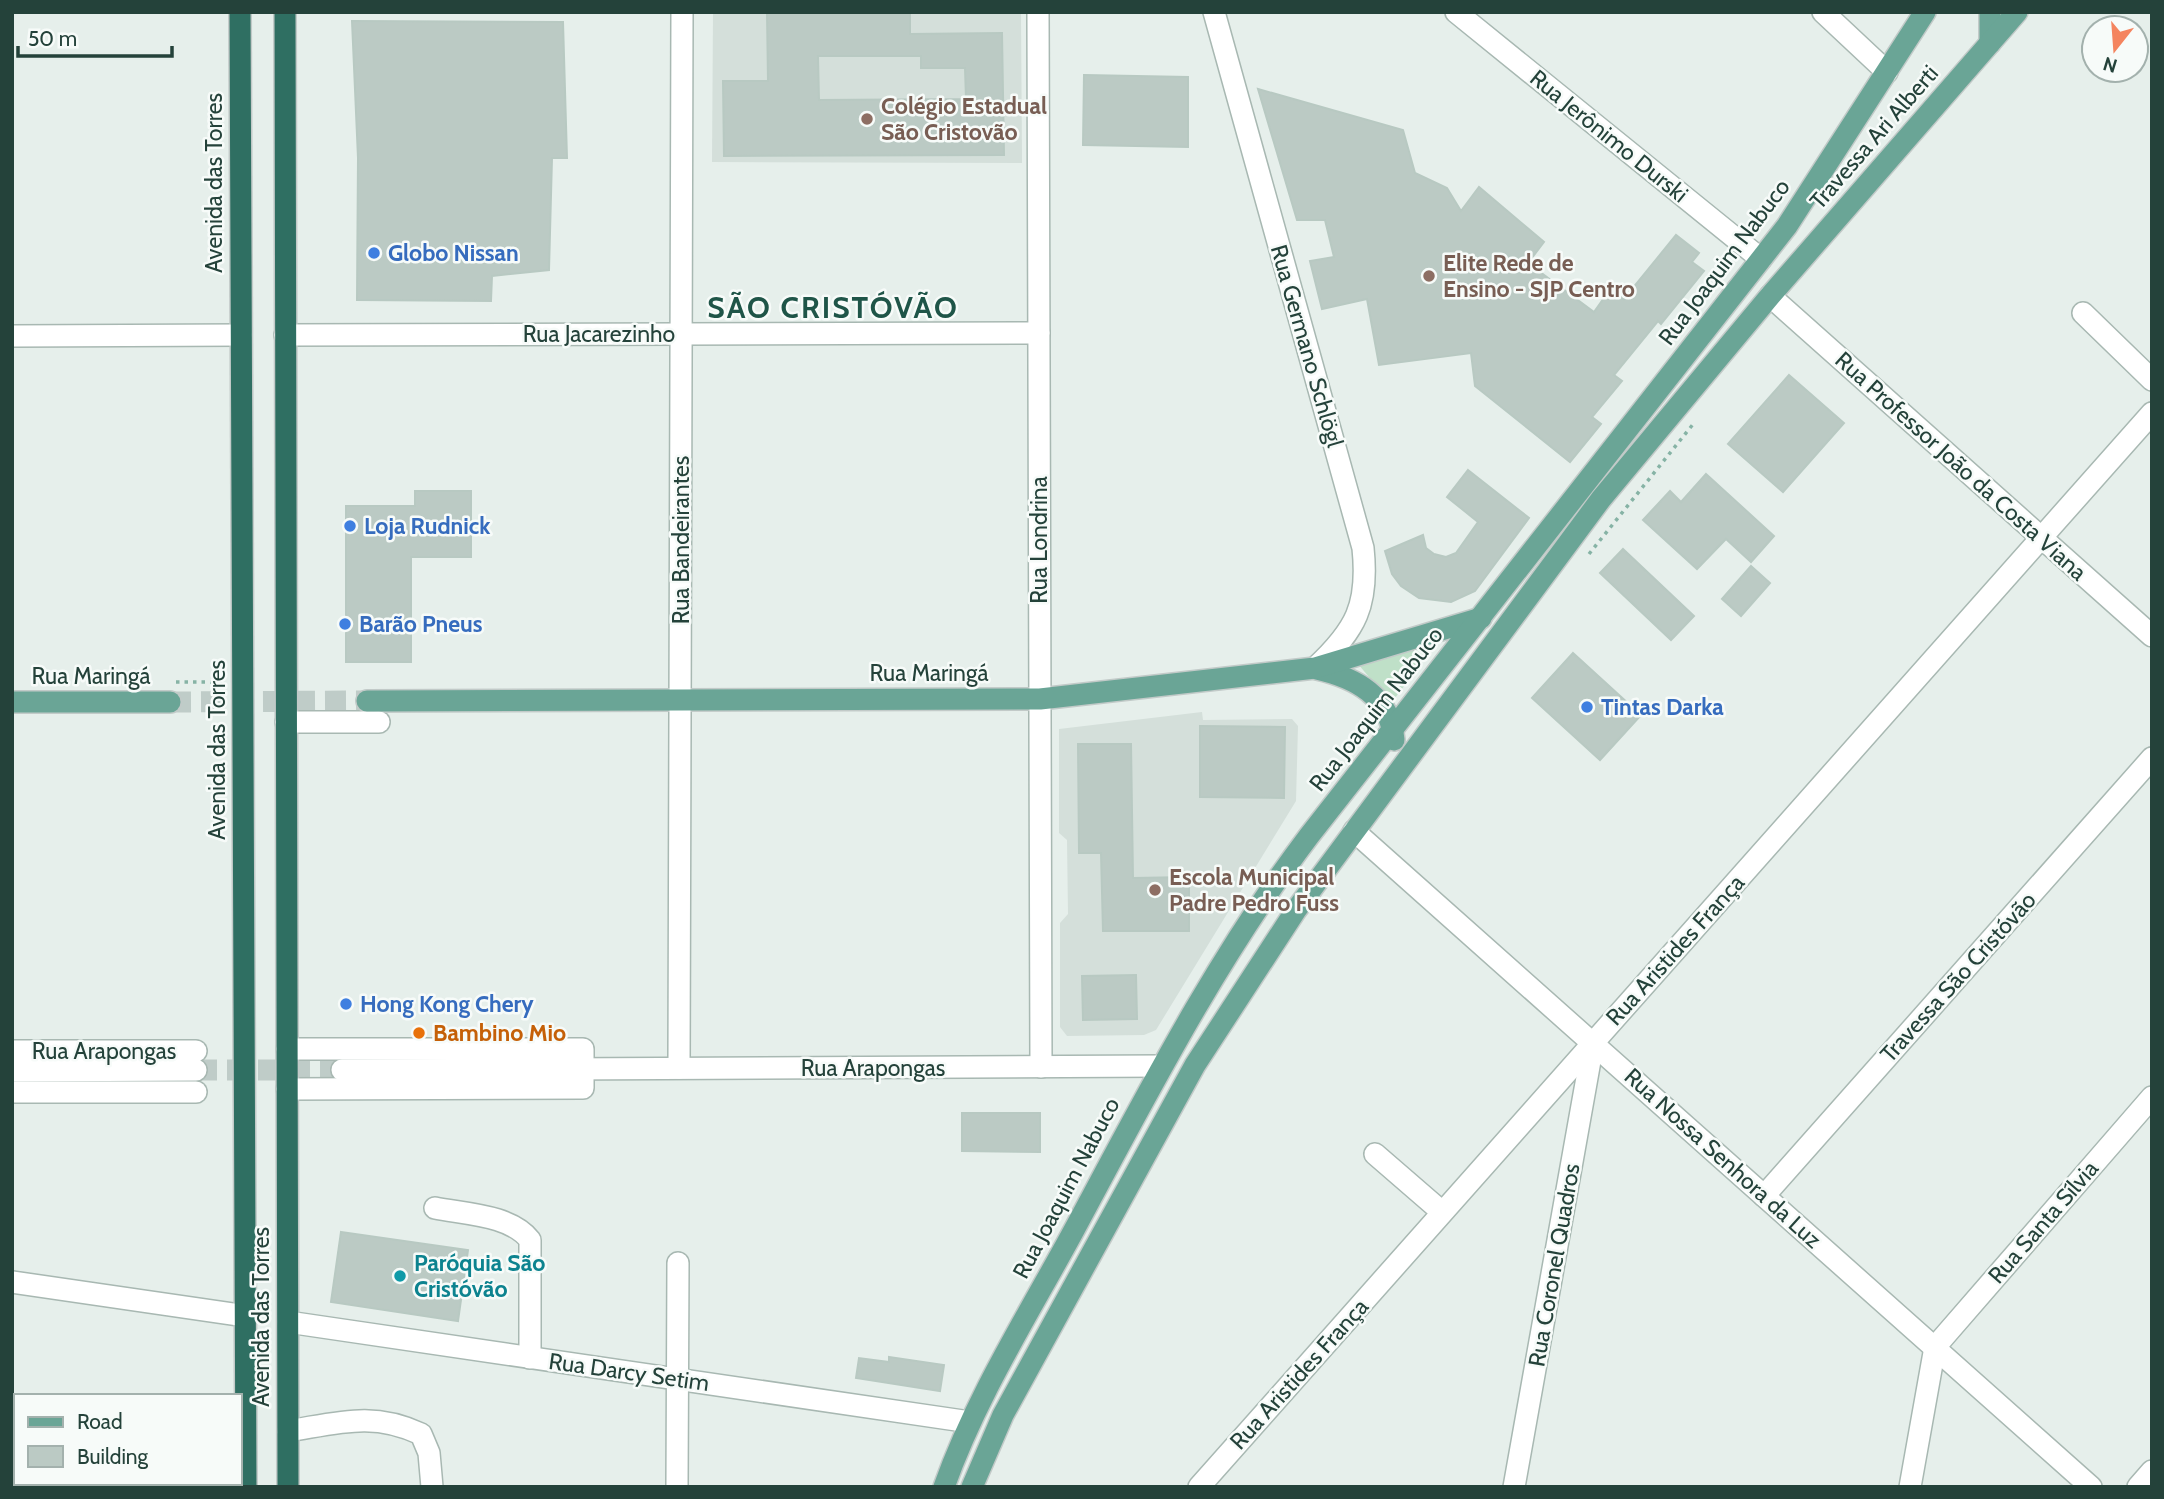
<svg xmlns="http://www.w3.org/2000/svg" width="2164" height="1499" viewBox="0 0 2164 1499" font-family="Cabin,sans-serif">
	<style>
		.built { fill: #d4dfda }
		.green { fill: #bfe0c8 }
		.building { fill: #bbcac4; stroke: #b8c9c2; stroke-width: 2; fill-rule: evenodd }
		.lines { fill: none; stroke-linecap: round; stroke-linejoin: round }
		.minor-tunnel { stroke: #bfccc8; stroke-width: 21; stroke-dasharray: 21 10; stroke-linecap: butt }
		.major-tunnel { stroke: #bfccc8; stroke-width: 21; stroke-dasharray: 21 10; stroke-linecap: butt }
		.minor-casing { stroke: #a8b8b2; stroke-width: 24 }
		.major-casing { stroke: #c2cac8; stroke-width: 24 }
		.highway-casing { stroke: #c2cac8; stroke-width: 24 }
		.path { stroke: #86b3a5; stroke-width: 3.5; stroke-dasharray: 3.5 5; stroke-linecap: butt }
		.minor { stroke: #fff; stroke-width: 21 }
		.major { stroke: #6aa596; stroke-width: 21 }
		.highway { stroke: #2f6f62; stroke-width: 21 }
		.education-dot { fill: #8d6e63; stroke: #f7fbf9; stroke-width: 2.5 }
		.shop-dot { fill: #3f7fe0; stroke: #f7fbf9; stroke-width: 2.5 }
		.food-dot { fill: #e8710a; stroke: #f7fbf9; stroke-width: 2.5 }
		.culture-dot { fill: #0f9aa8; stroke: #f7fbf9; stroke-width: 2.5 }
		.labels { text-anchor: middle; stroke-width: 5; stroke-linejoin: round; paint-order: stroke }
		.education-label { font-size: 23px; font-weight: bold; fill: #785e54; stroke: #f7fbf9; text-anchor: start }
		.street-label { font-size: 23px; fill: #24423a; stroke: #f7fbf9 }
		.shop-label { font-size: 23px; font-weight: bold; fill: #366cbe; stroke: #f7fbf9; text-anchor: start }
		.food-label { font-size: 23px; font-weight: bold; fill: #c56008; stroke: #f7fbf9; text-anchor: start }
		.culture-label { font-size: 23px; font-weight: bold; fill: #0d838f; stroke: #f7fbf9; text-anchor: start }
		.district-label { font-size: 30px; font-weight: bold; letter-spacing: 2px; fill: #1f5548; stroke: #f7fbf9 }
	</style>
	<rect width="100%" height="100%" fill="#e6efeb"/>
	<g class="built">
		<path d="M 713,12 L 1021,12 L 1022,163 L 712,162 Z"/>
		<path d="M 1202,712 L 1203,720 L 1292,719 L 1298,726 L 1296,801 L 1156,1030 L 1144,1035 L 1067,1036 L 1060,1027 L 1060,923 L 1068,914 L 1067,840 L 1059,833 L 1059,729 Z"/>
	</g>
	<path class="green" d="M 1439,641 L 1391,703 L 1358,664 Z"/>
	<g class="building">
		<path d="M 767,12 L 910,12 L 910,34 L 1002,33 L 1004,155 L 724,156 L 723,81 L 768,81 ZM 818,56 L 921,56 L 921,68 L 965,68 L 966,99 L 819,100 Z"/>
		<path d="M 352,21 L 563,22 L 567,158 L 552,158 L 549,270 L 492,276 L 491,301 L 357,300 L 358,158 Z"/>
		<path d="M 1084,75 L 1188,77 L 1188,147 L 1083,145 Z"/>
		<path d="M 1258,89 L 1403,130 L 1415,173 L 1447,188 L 1461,211 L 1479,187 L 1544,242 L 1528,263 L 1594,312 L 1611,288 L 1624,299 L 1676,235 L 1699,253 L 1692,262 L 1704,271 L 1661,324 L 1658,321 L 1614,375 L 1622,381 L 1592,417 L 1601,424 L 1570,462 L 1475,386 L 1471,353 L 1379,365 L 1367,299 L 1322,309 L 1310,261 L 1334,257 L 1325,220 L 1297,220 Z"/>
		<path d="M 1789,375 L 1844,423 L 1783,492 L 1728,444 Z"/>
		<path d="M 1468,470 L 1529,518 L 1475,591 L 1451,602 L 1419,598 L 1401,586 L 1392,574 L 1385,551 L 1423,535 L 1426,548 L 1434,554 L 1446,557 L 1456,553 L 1478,522 L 1447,497 Z"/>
		<path d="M 1706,474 L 1774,536 L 1751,562 L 1726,539 L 1697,569 L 1643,520 L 1670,491 L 1681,502 Z"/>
		<path d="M 415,491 L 471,491 L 471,557 L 411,557 L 411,662 L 346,662 L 346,506 L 415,506 Z"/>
		<path d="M 1623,549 L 1694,616 L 1671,640 L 1600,573 Z"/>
		<path d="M 1751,566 L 1770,583 L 1741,616 L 1722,599 Z"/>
		<path d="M 1573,653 L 1641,715 L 1600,760 L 1532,698 Z"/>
		<path d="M 1200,726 L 1285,727 L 1284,798 L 1200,797 Z"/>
		<path d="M 1078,744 L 1131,744 L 1133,878 L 1189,877 L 1189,931 L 1103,931 L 1101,853 L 1079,853 Z"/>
		<path d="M 1136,975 L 1137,1019 L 1083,1020 L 1082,976 Z"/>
		<path d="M 962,1113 L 1040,1113 L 1040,1152 L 962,1151 Z"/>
		<path d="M 341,1232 L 468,1250 L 458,1321 L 331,1302 Z"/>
		<path d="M 889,1357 L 944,1365 L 940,1391 L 856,1378 L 859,1358 L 889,1362 Z"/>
	</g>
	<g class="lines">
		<path class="minor-tunnel" d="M 196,1070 L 342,1070"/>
		<path class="major-tunnel" d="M 170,702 L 367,701"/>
		<defs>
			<g id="minor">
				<path d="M 1038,12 L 1041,1067"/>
				<path d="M 1214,12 L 1363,548 C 1369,605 1356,630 1315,668"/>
				<path d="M 1456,12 L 1761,259"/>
				<path d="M 1823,12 L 1887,72"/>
				<path d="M 1770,296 L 2152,636"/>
				<path d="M 2083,313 L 2152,380"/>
				<path d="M 285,335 L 1039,333"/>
				<path d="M 12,336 L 241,335"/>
				<path d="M 286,722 L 379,722"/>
				<path d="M 1354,831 L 2091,1487"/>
				<path d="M 12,1051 L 196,1051"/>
				<path d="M 679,1068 L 682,12"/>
				<path d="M 342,1070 L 1162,1066"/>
				<path d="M 12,1071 L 196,1070"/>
				<path d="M 287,1089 L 583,1088 L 583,1049 L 287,1049"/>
				<path d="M 12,1092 L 196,1092"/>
				<path d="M 1375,1154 L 1442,1212"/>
				<path d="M 1764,1196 L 2152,758"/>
				<path d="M 435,1208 C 465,1214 511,1215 530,1240 L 530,1358"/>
				<path d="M 12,1282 L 246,1316"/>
				<path d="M 288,1322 L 970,1422"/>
				<path d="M 288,1431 C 338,1423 373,1411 421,1434 L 429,1453 L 432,1487"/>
				<path d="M 677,1487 L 678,1263"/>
				<path d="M 1199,1487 L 2152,413"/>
				<path d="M 1514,1487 L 1593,1044"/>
				<path d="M 1910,1487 L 1935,1347 L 2152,1097"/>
				<path d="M 2138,1487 L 2152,1471"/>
			</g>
			<g id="major">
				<path d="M 1990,43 L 1990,12"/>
				<path d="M 1317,669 C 1356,678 1390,696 1394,740"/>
				<path d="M 367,701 L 1040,699 L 1315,668 L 1481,618"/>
				<path d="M 12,702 L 170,702"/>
				<path d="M 944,1487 C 976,1397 1028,1315 1073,1232 C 1146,1096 1216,959 1309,836 L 1787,226 L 1925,12"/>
				<path d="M 972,1487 L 1003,1415 L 1195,1065 L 1296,910 L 1601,499 L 1770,296 L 2017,12"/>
			</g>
			<g id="highway">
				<path d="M 240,12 L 246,1487"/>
				<path d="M 285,12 L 288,1487"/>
			</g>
		</defs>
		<use href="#minor" class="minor-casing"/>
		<use href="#major" class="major-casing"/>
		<use href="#highway" class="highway-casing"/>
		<g class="path">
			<path d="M 1589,554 L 1694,423"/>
			<path d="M 176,682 L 224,682"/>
		</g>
		<use href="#minor" class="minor"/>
		<use href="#major" class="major"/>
		<use href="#highway" class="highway"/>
	</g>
	<g class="education-dot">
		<circle cx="867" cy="119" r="7"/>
		<circle cx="1429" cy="276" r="7"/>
		<circle cx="1155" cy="890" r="7"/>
	</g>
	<g class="shop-dot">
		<circle cx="374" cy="253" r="7"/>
		<circle cx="350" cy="526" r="7"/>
		<circle cx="345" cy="624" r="7"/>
		<circle cx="1587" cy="707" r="7"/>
		<circle cx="346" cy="1004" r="7"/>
	</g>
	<circle class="food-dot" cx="419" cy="1033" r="7"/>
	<circle class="culture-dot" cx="400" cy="1276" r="7"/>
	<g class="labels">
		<g class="education-label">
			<text x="881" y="114">Colégio Estadual<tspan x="881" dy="26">São Cristovão</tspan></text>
			<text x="1443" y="271">Elite Rede de<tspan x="1443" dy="26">Ensino - SJP Centro</tspan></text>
			<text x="1169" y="885">Escola Municipal<tspan x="1169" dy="26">Padre Pedro Fuss</tspan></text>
		</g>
		<g class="street-label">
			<text transform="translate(1609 136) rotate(39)" y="8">Rua Jerônimo Durski</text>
			<text transform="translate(1874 137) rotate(-49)" y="8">Travessa Ari Alberti</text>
			<text transform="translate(214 183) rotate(-90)" y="8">Avenida das Torres</text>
			<text transform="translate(1724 262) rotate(-53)" y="8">Rua Joaquim Nabuco</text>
			<text x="599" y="342">Rua Jacarezinho</text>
			<text transform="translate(1307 346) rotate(74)" y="8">Rua Germano Schlögl</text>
			<text transform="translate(1961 466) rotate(42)" y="8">Rua Professor João da Costa Viana</text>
			<text transform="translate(681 540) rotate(-90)" y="8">Rua Bandeirantes</text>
			<text transform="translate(1039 540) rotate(-90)" y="8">Rua Londrina</text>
			<text x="929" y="681">Rua Maringá</text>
			<text x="91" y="684">Rua Maringá</text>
			<text transform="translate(1376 709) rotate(-52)" y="8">Rua Joaquim Nabuco</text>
			<text transform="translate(217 750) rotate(-90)" y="8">Avenida das Torres</text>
			<text transform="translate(1675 950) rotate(-48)" y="8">Rua Aristides França</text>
			<text transform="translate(1958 977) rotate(-48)" y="8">Travessa São Cristóvão</text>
			<text x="104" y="1059">Rua Arapongas</text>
			<text x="873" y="1076">Rua Arapongas</text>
			<text transform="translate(1723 1158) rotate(42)" y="8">Rua Nossa Senhora da Luz</text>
			<text transform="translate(1066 1188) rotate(-62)" y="8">Rua Joaquim Nabuco</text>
			<text transform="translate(2043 1222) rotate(-49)" y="8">Rua Santa Sílvia</text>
			<text transform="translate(1554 1265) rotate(-80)" y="8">Rua Coronel Quadros</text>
			<text transform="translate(261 1317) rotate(-90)" y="8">Avenida das Torres</text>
			<text transform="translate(629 1372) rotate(8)" y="8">Rua Darcy Setim</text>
			<text transform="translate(1299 1374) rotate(-48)" y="8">Rua Aristides França</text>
		</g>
		<g class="shop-label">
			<text x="388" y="261">Globo Nissan</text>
			<text x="364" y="534">Loja Rudnick</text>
			<text x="359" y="632">Barão Pneus</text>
			<text x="1601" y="715">Tintas Darka</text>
			<text x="360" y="1012">Hong Kong Chery</text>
		</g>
		<g class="food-label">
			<text x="433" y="1041">Bambino Mio</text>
		</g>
		<g class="culture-label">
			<text x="414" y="1271">Paróquia São<tspan x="414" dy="26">Cristóvão</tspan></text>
		</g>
		<g class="district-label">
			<text x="833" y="318">SÃO CRISTÓVÃO</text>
		</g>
	</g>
	<rect width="2164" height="1499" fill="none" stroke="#24423a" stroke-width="28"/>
	<rect x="14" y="1394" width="228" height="91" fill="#f7fbf9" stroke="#a3b1ad" stroke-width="2"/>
	<rect x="28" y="1417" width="35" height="10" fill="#6aa596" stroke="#a3b1ad" stroke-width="2"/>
	<text x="77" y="1429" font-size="21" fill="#24423a">Road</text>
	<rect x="28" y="1446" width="35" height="21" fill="#bbcac4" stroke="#a3b1ad" stroke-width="2"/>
	<text x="77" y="1464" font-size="21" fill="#24423a">Building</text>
	<g transform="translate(2115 49) rotate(197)"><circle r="33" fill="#f7fbf9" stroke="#a3b1ad" stroke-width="2"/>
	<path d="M0-5L12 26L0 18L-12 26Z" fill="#f4845f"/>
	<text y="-10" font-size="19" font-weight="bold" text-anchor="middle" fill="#24423a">N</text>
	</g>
	<path d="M18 46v10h154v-10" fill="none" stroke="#24423a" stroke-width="3.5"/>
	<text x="28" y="46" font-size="21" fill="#24423a" stroke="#f7fbf9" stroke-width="5" paint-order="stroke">50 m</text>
</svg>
